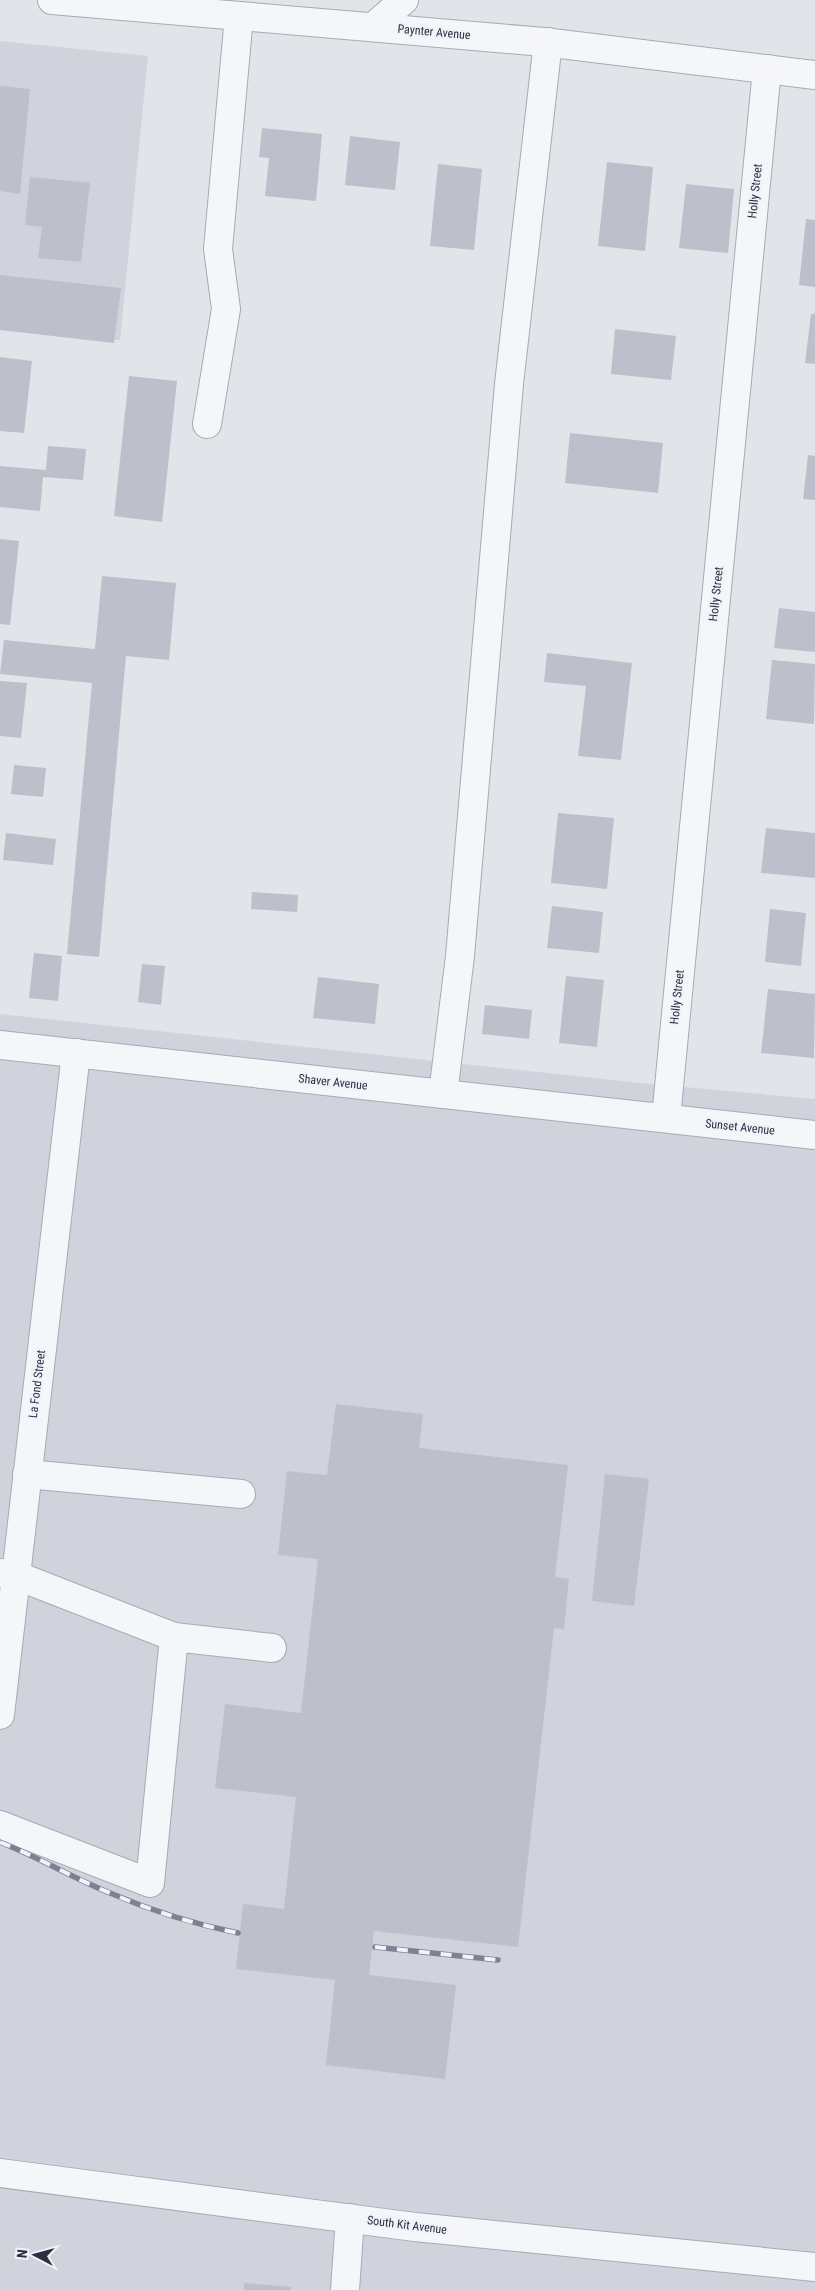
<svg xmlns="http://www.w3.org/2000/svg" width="815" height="2290" viewBox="0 0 815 2290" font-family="'Roboto Condensed',sans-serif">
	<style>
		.built { fill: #d0d3dc }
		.building { fill: #bdbfca }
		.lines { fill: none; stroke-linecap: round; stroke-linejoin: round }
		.minor-casing { stroke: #a7aab4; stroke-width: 30 }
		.minor { stroke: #f5f6f9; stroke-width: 28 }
		.rail-casing { stroke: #7c8193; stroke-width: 5.5 }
		.rail { stroke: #f2f3f8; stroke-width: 4; stroke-dasharray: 11; stroke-linecap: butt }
		.labels { text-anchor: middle; stroke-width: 4.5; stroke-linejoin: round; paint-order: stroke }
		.street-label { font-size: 12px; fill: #2b2f42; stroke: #f2f3f8 }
	</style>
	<rect width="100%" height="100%" fill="#e2e4ea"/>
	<g class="built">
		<path d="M 0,41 L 148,56 L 120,340 L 0,327 Z"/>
		<path d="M 0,1014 L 640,1083 L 815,1099 L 815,2290 L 0,2290 Z"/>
	</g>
	<g class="building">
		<path d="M 0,86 L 30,89 L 20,194 L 0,191 Z"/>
		<path d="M 262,128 L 322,134 L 316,201 L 265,196 L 269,158 L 259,157 Z"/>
		<path d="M 350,136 L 400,142 L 395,190 L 345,185 Z"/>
		<path d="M 607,162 L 653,167 L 645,251 L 598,246 Z"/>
		<path d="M 438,164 L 482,169 L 474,250 L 430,246 Z"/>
		<path d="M 30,177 L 90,183 L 81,262 L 38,258 L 42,227 L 25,225 Z"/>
		<path d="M 686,184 L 734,189 L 728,253 L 679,248 Z"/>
		<path d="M 806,219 L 815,220 L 815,287 L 799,285 Z"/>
		<path d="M 0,275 L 121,288 L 114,343 L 0,330 Z"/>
		<path d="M 811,314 L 815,314 L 815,364 L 805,363 Z"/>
		<path d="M 615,329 L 676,336 L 671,380 L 611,374 Z"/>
		<path d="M 0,357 L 32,361 L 24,433 L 0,431 Z"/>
		<path d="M 129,376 L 177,381 L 162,522 L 114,516 Z"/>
		<path d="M 570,433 L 663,443 L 658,493 L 565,483 Z"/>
		<path d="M 48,446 L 86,449 L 83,480 L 43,477 L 40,511 L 0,507 L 0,466 L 46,470 Z"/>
		<path d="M 808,455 L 815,456 L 815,500 L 803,499 Z"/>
		<path d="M 0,539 L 19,541 L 10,625 L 0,624 Z"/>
		<path d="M 102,576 L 176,583 L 169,660 L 126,656 L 99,957 L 67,954 L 92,683 L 0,674 L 4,640 L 95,649 Z"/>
		<path d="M 779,608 L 815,612 L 815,652 L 774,648 Z"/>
		<path d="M 547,653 L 632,663 L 621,760 L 578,756 L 586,686 L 544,682 Z"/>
		<path d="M 772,660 L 815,664 L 814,724 L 766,719 Z"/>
		<path d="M 0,681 L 27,683 L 21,738 L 0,736 Z"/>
		<path d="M 14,765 L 46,768 L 43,797 L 11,794 Z"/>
		<path d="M 558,813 L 614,818 L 607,889 L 551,883 Z"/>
		<path d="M 766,828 L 815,833 L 815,878 L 761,873 Z"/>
		<path d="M 6,833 L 56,839 L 53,865 L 3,860 Z"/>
		<path d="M 252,892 L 298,895 L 297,912 L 251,909 Z"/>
		<path d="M 552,906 L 603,912 L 599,953 L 547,948 Z"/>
		<path d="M 770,909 L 806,913 L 801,966 L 765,962 Z"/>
		<path d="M 34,953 L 62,956 L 58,1001 L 29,998 Z"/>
		<path d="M 142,964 L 165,966 L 161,1005 L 138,1002 Z"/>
		<path d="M 566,976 L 604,980 L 597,1047 L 559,1043 Z"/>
		<path d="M 318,977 L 379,984 L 375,1024 L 313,1018 Z"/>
		<path d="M 768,989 L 815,994 L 814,1058 L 761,1053 Z"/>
		<path d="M 485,1005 L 532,1010 L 529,1039 L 482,1034 Z"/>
		<path d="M 336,1404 L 423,1414 L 419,1448 L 568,1465 L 555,1577 L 569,1579 L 564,1629 L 554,1628 L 518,1947 L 374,1931 L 369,1975 L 456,1985 L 445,2079 L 326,2065 L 335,1980 L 236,1969 L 243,1904 L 284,1909 L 296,1797 L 215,1788 L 225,1704 L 301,1713 L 318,1559 L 278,1555 L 287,1471 L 327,1475 Z"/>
		<path d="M 605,1474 L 649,1479 L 634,1606 L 592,1601 Z"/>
		<path d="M 244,2283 L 291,2287 L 291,2290 L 244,2290 Z"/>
	</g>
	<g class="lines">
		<defs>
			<g id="minor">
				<path d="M 52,0 L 544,42 L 815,75"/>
				<path d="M 373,27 L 404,0"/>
				<path d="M 207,424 L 226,309 L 218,249 L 239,16"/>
				<path d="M 0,1045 L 815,1135"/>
				<path d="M 443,1094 L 460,956 L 509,384 L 548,42"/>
				<path d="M 666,1118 L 767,69"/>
				<path d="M 27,1474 L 241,1494"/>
				<path d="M 0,1573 L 15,1575 L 174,1637"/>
				<path d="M 0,1715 L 76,1053"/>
				<path d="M 0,1825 L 150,1883 L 174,1637 L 272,1648"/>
				<path d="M 0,2173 L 415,2227 L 815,2267"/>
				<path d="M 345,2290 L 350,2218"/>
			</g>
		</defs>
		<use href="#minor" class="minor-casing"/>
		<use href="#minor" class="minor"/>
		<defs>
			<g id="rail">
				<path d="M 0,1842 C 38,1857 73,1878 110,1893 C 152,1911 194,1924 238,1933"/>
				<path d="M 375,1947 L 498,1960"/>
			</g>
		</defs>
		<use href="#rail" class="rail-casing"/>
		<use href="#rail" class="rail"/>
	</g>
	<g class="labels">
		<g class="street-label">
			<text transform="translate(434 32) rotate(5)" y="4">Paynter Avenue</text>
			<text transform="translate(755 191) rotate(-84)" y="4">Holly Street</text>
			<text transform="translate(716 594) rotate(-84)" y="4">Holly Street</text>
			<text transform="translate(677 997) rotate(-84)" y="4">Holly Street</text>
			<text transform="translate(333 1082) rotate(6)" y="4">Shaver Avenue</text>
			<text transform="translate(740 1127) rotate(6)" y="4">Sunset Avenue</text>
			<text transform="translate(37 1384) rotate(-83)" y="4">La Fond Street</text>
			<text transform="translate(407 2225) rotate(7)" y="4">South Kit Avenue</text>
		</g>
	</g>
	<g transform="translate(35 2255) rotate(276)" stroke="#f2f3f8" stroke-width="4" paint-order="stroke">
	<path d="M0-4L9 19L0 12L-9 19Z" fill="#2b2f42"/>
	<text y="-8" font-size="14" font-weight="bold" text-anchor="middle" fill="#2b2f42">N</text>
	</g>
</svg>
